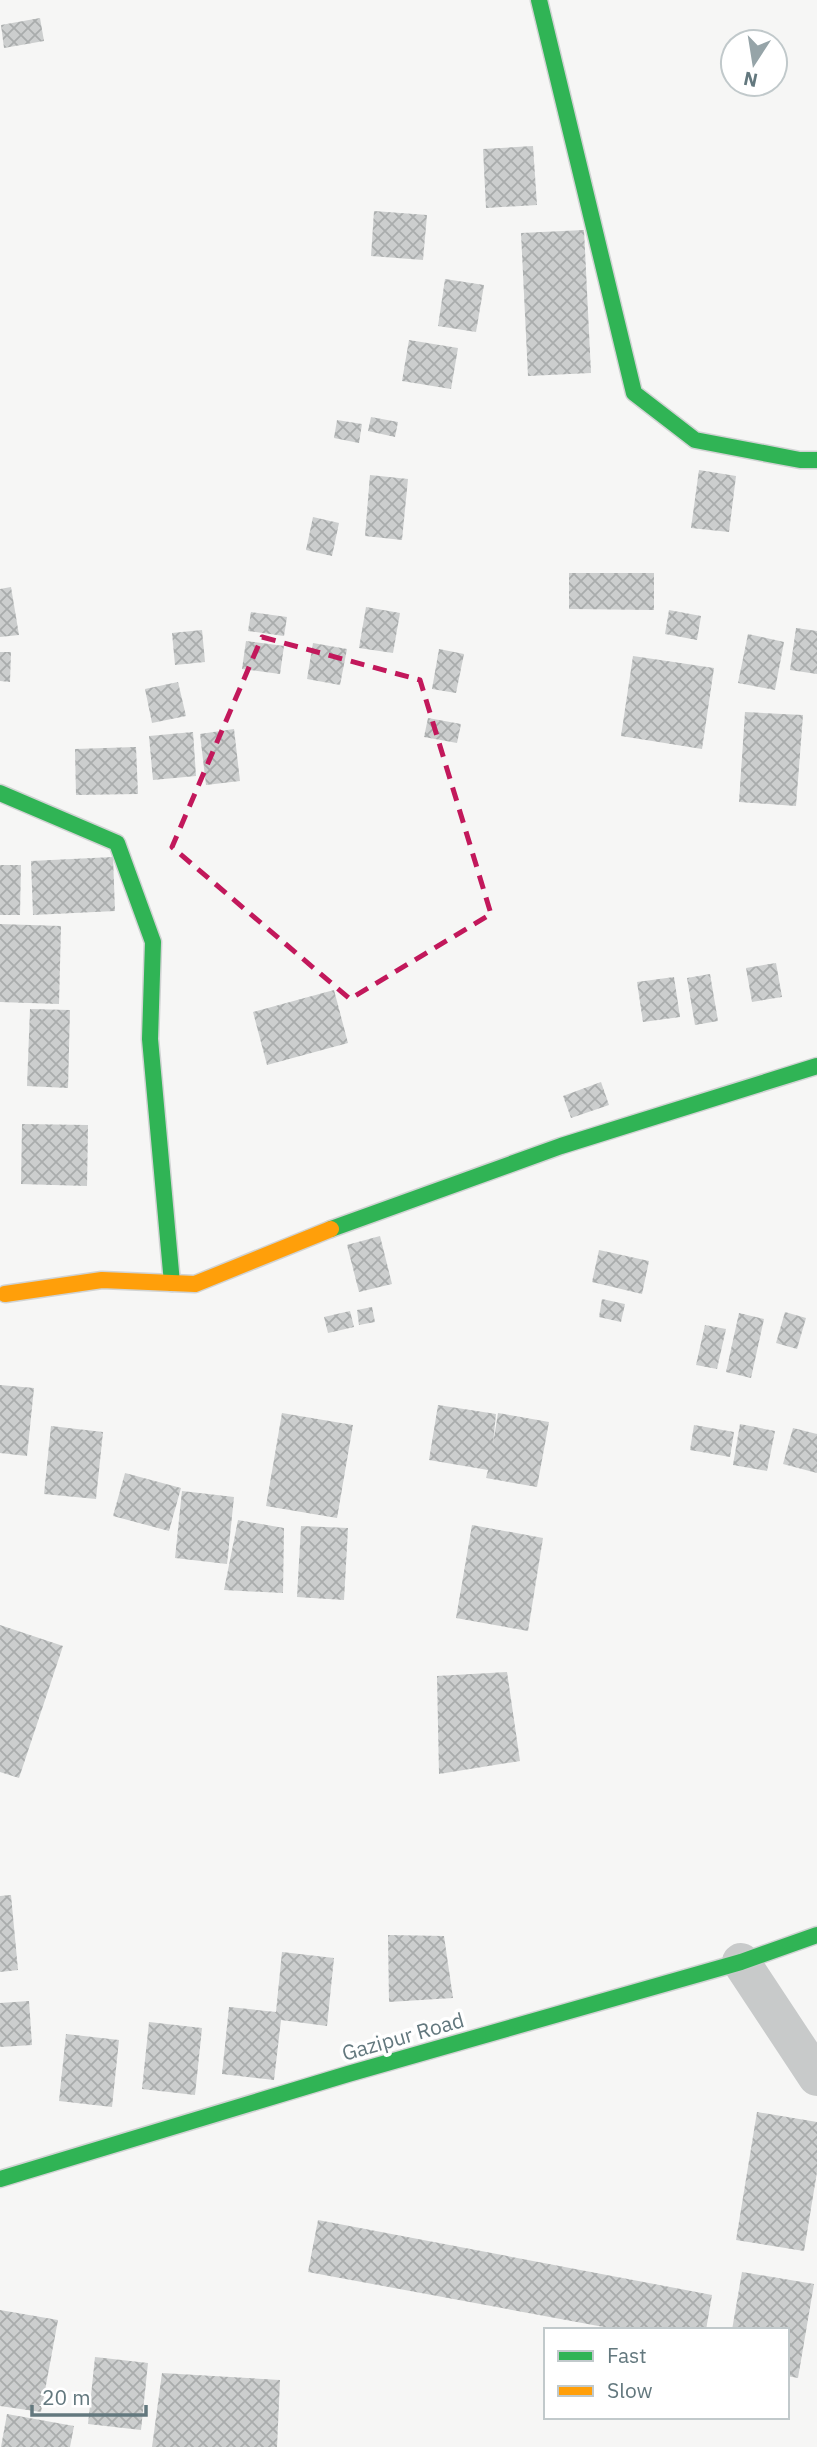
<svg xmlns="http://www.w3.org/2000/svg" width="817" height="2447" viewBox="0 0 817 2447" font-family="'IBM Plex Sans',sans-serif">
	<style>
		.building { fill: url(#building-cross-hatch) }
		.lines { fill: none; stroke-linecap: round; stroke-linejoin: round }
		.fast-casing { stroke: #d1d3d3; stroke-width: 19 }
		.slow-casing { stroke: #d1d3d3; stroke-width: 19 }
		.street { stroke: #c8caca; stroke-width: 38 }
		.fast { stroke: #30b455; stroke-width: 16 }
		.slow { stroke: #ff9f0a; stroke-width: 16 }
		.marked { fill: none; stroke: #c2185b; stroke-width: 5; stroke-dasharray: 14 9; stroke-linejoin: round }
		.labels { text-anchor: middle; stroke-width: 7; stroke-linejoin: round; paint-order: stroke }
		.street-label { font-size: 21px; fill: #63787e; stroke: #fff }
	</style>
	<defs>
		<pattern id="building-cross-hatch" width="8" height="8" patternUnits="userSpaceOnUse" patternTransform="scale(1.75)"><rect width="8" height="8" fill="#cccece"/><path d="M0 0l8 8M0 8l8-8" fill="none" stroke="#a9acac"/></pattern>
	</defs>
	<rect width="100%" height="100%" fill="#f6f6f5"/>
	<g class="building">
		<path d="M 40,18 L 44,41 L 4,48 L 1,25 Z"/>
		<path d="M 533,146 L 537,205 L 486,208 L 483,149 Z"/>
		<path d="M 374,211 L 427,215 L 423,260 L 371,256 Z"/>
		<path d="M 584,230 L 591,373 L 528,376 L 521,233 Z"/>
		<path d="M 445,279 L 484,285 L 476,332 L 438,326 Z"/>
		<path d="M 409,340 L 458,348 L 451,389 L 402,381 Z"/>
		<path d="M 371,417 L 398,422 L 395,437 L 368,431 Z"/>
		<path d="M 337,420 L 362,424 L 359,443 L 334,438 Z"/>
		<path d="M 699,470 L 736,476 L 729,532 L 691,528 Z"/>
		<path d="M 370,475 L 408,479 L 402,540 L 365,536 Z"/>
		<path d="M 313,517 L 339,523 L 332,556 L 306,550 Z"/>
		<path d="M 569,573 L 654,573 L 654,610 L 569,609 Z"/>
		<path d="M 11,587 L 19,635 L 0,637 L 0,589 Z"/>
		<path d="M 366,607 L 400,613 L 393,653 L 359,648 Z"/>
		<path d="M 669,610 L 701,616 L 697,640 L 665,634 Z"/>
		<path d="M 251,612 L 287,617 L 284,636 L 248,631 Z"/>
		<path d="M 796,628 L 817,631 L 817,674 L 790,670 Z"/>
		<path d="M 202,630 L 205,662 L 175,665 L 172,633 Z"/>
		<path d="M 748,634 L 784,642 L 775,690 L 738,683 Z"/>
		<path d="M 246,641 L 284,646 L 280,674 L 242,669 Z"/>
		<path d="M 313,643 L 347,649 L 340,685 L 307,679 Z"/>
		<path d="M 439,649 L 464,654 L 456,693 L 432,689 Z"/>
		<path d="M 0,652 L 11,652 L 10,682 L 0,681 Z"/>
		<path d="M 633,656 L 714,668 L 702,749 L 621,736 Z"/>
		<path d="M 178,682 L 186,716 L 152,723 L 145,689 Z"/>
		<path d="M 745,712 L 803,715 L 796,806 L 739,802 Z"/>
		<path d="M 428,718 L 461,724 L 457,743 L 424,737 Z"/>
		<path d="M 234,729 L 240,781 L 206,785 L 200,734 Z"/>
		<path d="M 193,732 L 196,776 L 153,780 L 149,736 Z"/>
		<path d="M 136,747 L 138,794 L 76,795 L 75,749 Z"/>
		<path d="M 113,857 L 115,911 L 33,915 L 31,861 Z"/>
		<path d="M 0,865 L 21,865 L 20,915 L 0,915 Z"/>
		<path d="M 0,924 L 61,926 L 59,1004 L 0,1002 Z"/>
		<path d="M 776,963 L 782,997 L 752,1002 L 746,968 Z"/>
		<path d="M 710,974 L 718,1021 L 695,1025 L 687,978 Z"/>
		<path d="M 674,977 L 680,1017 L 643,1022 L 637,982 Z"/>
		<path d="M 334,990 L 348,1043 L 267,1065 L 253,1012 Z"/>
		<path d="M 30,1009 L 70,1010 L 68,1088 L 27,1086 Z"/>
		<path d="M 601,1082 L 609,1105 L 571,1118 L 563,1096 Z"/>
		<path d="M 22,1124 L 88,1125 L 87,1186 L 21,1184 Z"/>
		<path d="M 380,1236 L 392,1284 L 359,1292 L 347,1245 Z"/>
		<path d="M 599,1250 L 649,1261 L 642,1294 L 592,1282 Z"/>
		<path d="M 602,1299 L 625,1304 L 621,1322 L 599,1317 Z"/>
		<path d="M 372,1307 L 375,1322 L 359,1325 L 357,1310 Z"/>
		<path d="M 350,1311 L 354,1327 L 328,1333 L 324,1317 Z"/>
		<path d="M 785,1312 L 806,1318 L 797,1349 L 776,1343 Z"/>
		<path d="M 739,1313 L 764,1319 L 751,1378 L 726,1372 Z"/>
		<path d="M 705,1325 L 726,1329 L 717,1369 L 696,1365 Z"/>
		<path d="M 0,1385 L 34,1388 L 27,1456 L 0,1453 Z"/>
		<path d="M 438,1405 L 496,1414 L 493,1444 L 498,1413 L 549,1422 L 537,1487 L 486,1478 L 488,1470 L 429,1460 Z"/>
		<path d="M 282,1413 L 353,1425 L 337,1518 L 266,1506 Z"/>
		<path d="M 740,1424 L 775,1431 L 767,1471 L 733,1465 Z"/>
		<path d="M 694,1425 L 734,1432 L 730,1457 L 690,1450 Z"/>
		<path d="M 51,1426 L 103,1432 L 96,1499 L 44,1494 Z"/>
		<path d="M 793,1428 L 817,1434 L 817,1473 L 783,1464 Z"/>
		<path d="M 125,1473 L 181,1488 L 169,1531 L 113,1516 Z"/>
		<path d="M 182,1491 L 234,1497 L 227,1564 L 175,1558 Z"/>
		<path d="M 238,1520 L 284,1528 L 283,1593 L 224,1590 Z"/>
		<path d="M 472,1525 L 543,1538 L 528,1631 L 456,1618 Z"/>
		<path d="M 301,1526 L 348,1528 L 344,1600 L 297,1597 Z"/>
		<path d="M 0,1625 L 63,1646 L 19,1778 L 0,1772 Z"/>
		<path d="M 507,1672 L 520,1761 L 439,1774 L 437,1676 Z"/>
		<path d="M 11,1895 L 18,1970 L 0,1972 L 0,1896 Z"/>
		<path d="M 388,1935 L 444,1936 L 453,1998 L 389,2002 Z"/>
		<path d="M 282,1952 L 334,1958 L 327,2026 L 281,2020 L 274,2080 L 222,2074 L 229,2007 L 276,2012 Z"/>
		<path d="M 29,2001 L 32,2045 L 0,2047 L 0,2003 Z"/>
		<path d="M 149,2022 L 202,2028 L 195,2095 L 142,2089 Z"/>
		<path d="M 66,2034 L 119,2040 L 112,2107 L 59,2101 Z"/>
		<path d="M 757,2112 L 817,2122 L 817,2172 L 804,2251 L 736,2240 Z"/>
		<path d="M 318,2220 L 712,2295 L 706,2330 L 620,2330 L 308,2272 Z"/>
		<path d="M 742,2272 L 814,2284 L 798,2378 L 787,2376 L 787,2330 L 732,2330 Z"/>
		<path d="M 0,2310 L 58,2320 L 41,2412 L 0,2406 Z"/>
		<path d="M 95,2357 L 148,2363 L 141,2430 L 88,2424 Z"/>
		<path d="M 162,2373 L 280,2380 L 277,2447 L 152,2447 Z"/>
		<path d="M 7,2414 L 74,2426 L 70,2447 L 1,2447 Z"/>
	</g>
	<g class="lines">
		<defs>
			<g id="fast">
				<path d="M 539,0 L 634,393 L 695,440 L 800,460 L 817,460"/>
				<path d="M 0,793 L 117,843 L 153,942 L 150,1039 L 172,1283"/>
				<path d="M 331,1229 L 561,1146 L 817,1066"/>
				<path d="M 0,2179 L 348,2074 L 741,1962 L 817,1935"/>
			</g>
			<path id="slow" d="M 5,1294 L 102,1280 L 195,1284 L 331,1229"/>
		</defs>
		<use href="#fast" class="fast-casing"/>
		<use href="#slow" class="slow-casing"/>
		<path class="street" d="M 741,1962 L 817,2077"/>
		<use href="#fast" class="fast"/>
		<use href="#slow" class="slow"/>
	</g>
	<path class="marked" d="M 262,637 L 420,680 L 491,914 L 350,999 L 172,847 Z"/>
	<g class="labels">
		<g class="street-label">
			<text transform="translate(403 2037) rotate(-16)" y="7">Gazipur Road</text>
		</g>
	</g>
	<rect x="544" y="2328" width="245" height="91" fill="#ffffff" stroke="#c1c9cb" stroke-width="2"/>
	<rect x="558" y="2351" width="35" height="10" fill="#30b455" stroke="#c1c9cb" stroke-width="2"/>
	<text x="607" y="2363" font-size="21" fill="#63787e">Fast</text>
	<rect x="558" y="2386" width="35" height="10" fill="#ff9f0a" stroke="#c1c9cb" stroke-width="2"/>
	<text x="607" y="2398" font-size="21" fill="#63787e">Slow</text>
	<g transform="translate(754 63) rotate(192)"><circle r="33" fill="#ffffff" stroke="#c1c9cb" stroke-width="2"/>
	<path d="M0-5L12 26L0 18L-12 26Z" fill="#96a4a8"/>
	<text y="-10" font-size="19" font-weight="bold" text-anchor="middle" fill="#63787e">N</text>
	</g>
	<path d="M32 2405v10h114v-10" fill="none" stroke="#63787e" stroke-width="3.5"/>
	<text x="42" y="2405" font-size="21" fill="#63787e" stroke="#ffffff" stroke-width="5" paint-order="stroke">20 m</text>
</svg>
